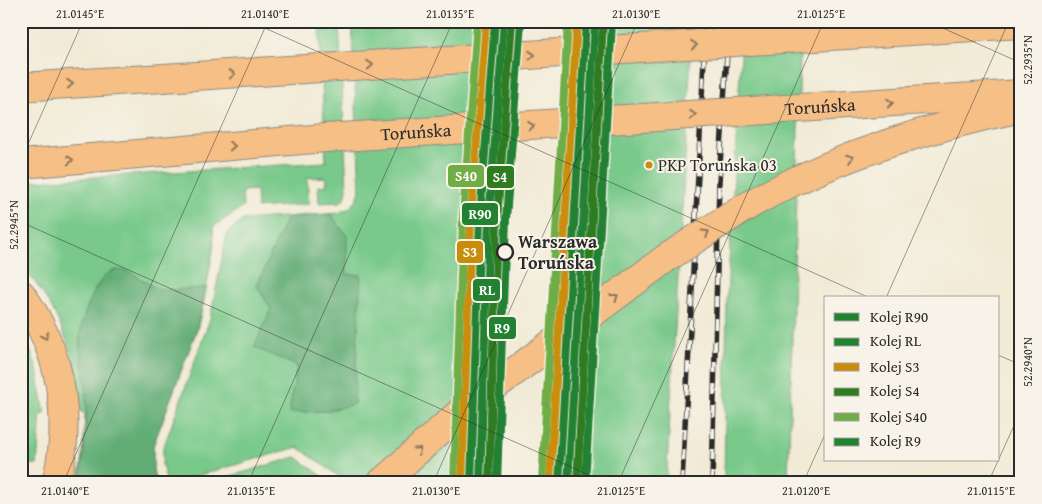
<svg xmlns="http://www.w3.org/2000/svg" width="1042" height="504" viewBox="0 0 1042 504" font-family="'Gentium Book Plus',serif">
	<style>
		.green { fill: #78c98a; stroke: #527a5a }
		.forest { fill: #62ad76; stroke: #466c50 }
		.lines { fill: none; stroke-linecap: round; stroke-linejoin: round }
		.primary-casing { stroke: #8e8a80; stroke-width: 30 }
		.motorway-casing { stroke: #8e8a80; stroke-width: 30 }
		.primary { stroke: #f5bf86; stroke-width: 28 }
		.motorway { stroke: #f5bf86; stroke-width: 28 }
		.rail-casing { stroke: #2b2b2b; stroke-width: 5.5 }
		.rail { stroke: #f7f3e8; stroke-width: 4; stroke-dasharray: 11; stroke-linecap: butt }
		.primary-bridge-casing { stroke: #8e8a80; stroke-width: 30; stroke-linecap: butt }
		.motorway-bridge-casing { stroke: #8e8a80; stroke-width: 30; stroke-linecap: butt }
		.primary-bridge { stroke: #f5bf86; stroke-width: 28 }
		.motorway-bridge { stroke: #f5bf86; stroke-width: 28 }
		.rail-1-casing { stroke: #f7f3e8; stroke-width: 11 }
		.rail-2-casing { stroke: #f7f3e8; stroke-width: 11 }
		.rail-3-casing { stroke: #f7f3e8; stroke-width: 11 }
		.rail-4-casing { stroke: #f7f3e8; stroke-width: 11 }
		.rail-5-casing { stroke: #f7f3e8; stroke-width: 11 }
		.rail-6-casing { stroke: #f7f3e8; stroke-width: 11 }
		.rail-1 { stroke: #238132; stroke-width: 8 }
		.rail-2 { stroke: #238132; stroke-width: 8 }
		.rail-3 { stroke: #ca8d0b; stroke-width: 8 }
		.rail-4 { stroke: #2f7b20; stroke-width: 8 }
		.rail-5 { stroke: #70ad46; stroke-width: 8 }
		.rail-6 { stroke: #238132; stroke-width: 8 }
		.oneway { stroke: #907558 }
		.ticks { fill: none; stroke: #2b2b2b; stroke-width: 1; stroke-opacity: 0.45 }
		.bus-dot { fill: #ce8d09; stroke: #f7f3e8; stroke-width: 2 }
		.stop-dot { fill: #f7f3e8; stroke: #2b2b2b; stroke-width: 2.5 }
		.labels { text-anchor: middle; stroke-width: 4; stroke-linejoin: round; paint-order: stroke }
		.bus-label { font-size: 17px; fill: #2b2b2b; stroke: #f7f3e8; text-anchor: start }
		.street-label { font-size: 18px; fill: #2b2b2b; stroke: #f7f3e8 }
		.stop-label { font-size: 18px; font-weight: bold; fill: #2b2b2b; stroke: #f7f3e8; text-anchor: start }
		.line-badge { stroke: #f7f3e8; stroke-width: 2 }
		.badge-label { font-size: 14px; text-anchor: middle; font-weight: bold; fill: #fff }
		.neatline { fill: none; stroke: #2b2b2b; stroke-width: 2 }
		.ticks-label { font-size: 12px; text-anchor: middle; fill: #2b2b2b }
	</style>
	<rect width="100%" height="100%" fill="#f7f3e8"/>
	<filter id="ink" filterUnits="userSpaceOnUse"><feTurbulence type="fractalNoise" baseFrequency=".02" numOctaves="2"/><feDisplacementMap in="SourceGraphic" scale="10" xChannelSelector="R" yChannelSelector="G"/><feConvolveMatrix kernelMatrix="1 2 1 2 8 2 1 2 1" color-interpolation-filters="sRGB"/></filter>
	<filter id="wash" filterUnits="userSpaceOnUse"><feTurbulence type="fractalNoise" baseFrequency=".0096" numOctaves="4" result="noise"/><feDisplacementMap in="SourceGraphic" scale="20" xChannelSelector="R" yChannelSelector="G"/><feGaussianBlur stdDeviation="1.12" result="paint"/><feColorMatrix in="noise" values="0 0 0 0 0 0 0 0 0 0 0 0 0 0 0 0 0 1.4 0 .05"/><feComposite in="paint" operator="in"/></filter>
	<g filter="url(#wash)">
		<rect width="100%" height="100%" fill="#f1ead5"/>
		<g class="green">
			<path d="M 319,21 L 339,21 L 347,190 L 345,198 L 340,202 L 319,203 L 318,186 L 327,185 L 326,177 L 307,178 L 309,204 L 257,208 L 256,190 L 242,191 L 243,207 L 213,227 L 214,245 L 203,306 L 197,329 L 153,446 L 153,470 L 156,483 L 78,483 L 83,457 L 85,413 L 81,412 C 78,356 58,307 21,265 L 21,182 L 326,162 Z"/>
			<path d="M 352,21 L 481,21 L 461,270 L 456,483 L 348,483 L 298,447 L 172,483 L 167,483 L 162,465 L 163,449 L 210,319 L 227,233 L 243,220 L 338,213 C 351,208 358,203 360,189 Z"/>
			<path d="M 599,21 L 693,21 L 666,483 L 572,483 Z"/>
			<path d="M 743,21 L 801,21 L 788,483 L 724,483 L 727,297 Z"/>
			<path d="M 21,331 L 36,364 L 45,414 L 41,414 L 37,465 L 21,461 Z"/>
			<path d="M 296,457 L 332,483 L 207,483 Z"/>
		</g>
		<g class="forest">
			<path d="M 331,214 L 347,236 L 347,274 L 361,275 L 354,404 L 326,411 L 289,413 L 297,366 L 254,347 L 271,309 L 257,286 L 287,217 Z"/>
			<path d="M 115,270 C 136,269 141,283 158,288 C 172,292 191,288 206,288 L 197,329 L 153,446 L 153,470 L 156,483 L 97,483 L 80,478 C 85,449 87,419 86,389 C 85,371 78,353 80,335 C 81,320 93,289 103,278 C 106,274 110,272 115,270 Z"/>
		</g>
	</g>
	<g filter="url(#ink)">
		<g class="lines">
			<defs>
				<g id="primary">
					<path d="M 21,164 L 325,138"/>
					<path d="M 21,294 C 61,349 73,418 56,483"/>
					<path d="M 381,483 L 463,410 L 665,259"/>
				</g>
				<path id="motorway" d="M 21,87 L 321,68"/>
			</defs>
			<use href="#primary" class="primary-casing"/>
			<use href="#motorway" class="motorway-casing"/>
			<use href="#primary" class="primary"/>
			<use href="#motorway" class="motorway"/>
			<defs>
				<g id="rail">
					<path d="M 682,483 L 706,21"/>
					<path d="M 712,483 L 719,182 L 729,21"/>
				</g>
			</defs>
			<use href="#rail" class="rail-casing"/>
			<use href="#rail" class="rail"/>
			<defs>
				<g id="primary-bridge">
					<path id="s1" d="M 325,138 L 1021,94"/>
					<path d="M 665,259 C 698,238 734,212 769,194 C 847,153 934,126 1021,108"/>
				</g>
				<path id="motorway-bridge" d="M 321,68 L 1021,24"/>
			</defs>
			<use href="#primary-bridge" class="primary-bridge-casing"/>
			<use href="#motorway-bridge" class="motorway-bridge-casing"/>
			<use href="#primary-bridge" class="primary-bridge"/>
			<use href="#motorway-bridge" class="motorway-bridge"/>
			<defs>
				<g id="rail-1">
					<path d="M 471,483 L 480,218 L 495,21"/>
					<path d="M 559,483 L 586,21"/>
				</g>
				<g id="rail-2">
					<path d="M 480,483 L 489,218 L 504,22"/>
					<path d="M 568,483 L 595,22"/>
				</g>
				<g id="rail-3">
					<path d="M 550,482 L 577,21"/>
					<path d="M 462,483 L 471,218 L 486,21"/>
				</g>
				<g id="rail-4">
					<path d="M 489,483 L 497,219 L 512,22"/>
					<path d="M 577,483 L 603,22"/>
				</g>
				<g id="rail-5">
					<path d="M 454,482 L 463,217 L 477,21"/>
					<path d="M 542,482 L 568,21"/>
				</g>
				<g id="rail-6">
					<path d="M 497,483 L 506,219 L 521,23"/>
					<path d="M 585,483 L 612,23"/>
				</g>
			</defs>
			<use href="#rail-1" class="rail-1-casing"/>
			<use href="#rail-2" class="rail-2-casing"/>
			<use href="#rail-3" class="rail-3-casing"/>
			<use href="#rail-4" class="rail-4-casing"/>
			<use href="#rail-5" class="rail-5-casing"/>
			<use href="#rail-6" class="rail-6-casing"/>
			<use href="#rail-1" class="rail-1"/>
			<use href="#rail-2" class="rail-2"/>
			<use href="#rail-3" class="rail-3"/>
			<use href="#rail-4" class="rail-4"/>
			<use href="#rail-5" class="rail-5"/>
			<use href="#rail-6" class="rail-6"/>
		</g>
		<defs><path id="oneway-chevron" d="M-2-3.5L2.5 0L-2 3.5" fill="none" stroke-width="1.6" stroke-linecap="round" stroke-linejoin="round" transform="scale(1.25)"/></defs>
		<g class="oneway">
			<use href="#oneway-chevron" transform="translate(694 45) rotate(-4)"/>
			<use href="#oneway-chevron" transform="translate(532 55) rotate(-4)"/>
			<use href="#oneway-chevron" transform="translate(370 65) rotate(-4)"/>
			<use href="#oneway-chevron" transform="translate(232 74) rotate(-4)"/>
			<use href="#oneway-chevron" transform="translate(70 84) rotate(-4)"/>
			<use href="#oneway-chevron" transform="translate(890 103) rotate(-4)"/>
			<use href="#oneway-chevron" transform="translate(693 115) rotate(-4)"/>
			<use href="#oneway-chevron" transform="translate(531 126) rotate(-4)"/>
			<use href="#oneway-chevron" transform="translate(232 146) rotate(-5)"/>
			<use href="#oneway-chevron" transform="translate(850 158) rotate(-21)"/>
			<use href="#oneway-chevron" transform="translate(70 160) rotate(-5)"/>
			<use href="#oneway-chevron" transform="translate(706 233) rotate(-32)"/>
			<use href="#oneway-chevron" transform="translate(615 297) rotate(-37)"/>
			<use href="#oneway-chevron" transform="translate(45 336) rotate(66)"/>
			<use href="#oneway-chevron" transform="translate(418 450) rotate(-42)"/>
		</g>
	</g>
	<path class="ticks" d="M 249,21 L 870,298M 927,21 L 1021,63M 21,160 L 83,21M 21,222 L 607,483M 886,298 L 1009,21M 998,355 L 1021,365M 63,483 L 268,21M 248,483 L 453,21M 433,483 L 638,21M 618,483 L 824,21M 803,483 L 826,432M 988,483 L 1021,410"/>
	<circle class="bus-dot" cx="649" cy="165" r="4.5"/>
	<circle class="stop-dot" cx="505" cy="252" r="8"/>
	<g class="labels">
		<g class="bus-label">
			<text x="658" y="171">PKP Toruńska 03</text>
		</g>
		<g class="street-label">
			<text dy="6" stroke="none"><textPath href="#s1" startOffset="496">Toruńska</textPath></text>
			<text dy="6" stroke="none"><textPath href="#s1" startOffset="91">Toruńska</textPath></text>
		</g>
		<g class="stop-label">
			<text x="518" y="248">Warszawa<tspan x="518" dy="21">Toruńska</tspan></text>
		</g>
	</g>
	<g class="line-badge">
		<rect x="447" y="164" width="38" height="24" rx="5" fill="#70ad46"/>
		<rect x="486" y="165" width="29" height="24" rx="5" fill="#2f7b20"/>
		<rect x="461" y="202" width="38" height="24" rx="5" fill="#238132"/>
		<rect x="456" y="240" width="28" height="24" rx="5" fill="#ca8d0b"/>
		<rect x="472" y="278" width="29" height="24" rx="5" fill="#238132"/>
		<rect x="488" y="316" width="29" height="24" rx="5" fill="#238132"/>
	</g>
	<g class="badge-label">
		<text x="466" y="181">S40</text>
		<text x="500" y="182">S4</text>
		<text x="480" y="219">R90</text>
		<text x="470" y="257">S3</text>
		<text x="487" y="295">RL</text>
		<text x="502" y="333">R9</text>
	</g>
	<rect width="1042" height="504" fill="none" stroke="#f7f3e8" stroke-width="55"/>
	<rect x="824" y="296" width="175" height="165" fill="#f7f3e8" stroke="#a5a39c"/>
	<rect x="834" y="313" width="25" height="8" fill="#238132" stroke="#a5a39c"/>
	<text x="870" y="322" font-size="15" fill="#2b2b2b">Kolej R90</text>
	<rect x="834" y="338" width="25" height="8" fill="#238132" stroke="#a5a39c"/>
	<text x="870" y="346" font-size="15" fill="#2b2b2b">Kolej RL</text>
	<rect x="834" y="363" width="25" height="8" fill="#ca8d0b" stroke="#a5a39c"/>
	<text x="870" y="372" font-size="15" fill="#2b2b2b">Kolej S3</text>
	<rect x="834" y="388" width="25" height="8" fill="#2f7b20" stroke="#a5a39c"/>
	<text x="870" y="396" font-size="15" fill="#2b2b2b">Kolej S4</text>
	<rect x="834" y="413" width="25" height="8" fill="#70ad46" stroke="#a5a39c"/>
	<text x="870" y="422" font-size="15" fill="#2b2b2b">Kolej S40</text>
	<rect x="834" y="438" width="25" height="8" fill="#238132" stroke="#a5a39c"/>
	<text x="870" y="446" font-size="15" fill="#2b2b2b">Kolej R9</text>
	<rect x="28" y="28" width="986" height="448" class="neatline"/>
	<g class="ticks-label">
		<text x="80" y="18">21.0145°E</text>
		<text x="265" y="18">21.0140°E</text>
		<text x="450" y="18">21.0135°E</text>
		<text x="636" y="18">21.0130°E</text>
		<text x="821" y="18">21.0125°E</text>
		<text transform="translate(1028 60) rotate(-90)" y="4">52.2935°N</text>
		<text transform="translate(14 225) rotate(-90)" y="4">52.2945°N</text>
		<text transform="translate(1028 362) rotate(-90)" y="4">52.2940°N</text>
		<text x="65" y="495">21.0140°E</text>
		<text x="251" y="495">21.0135°E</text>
		<text x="436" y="495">21.0130°E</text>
		<text x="621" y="495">21.0125°E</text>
		<text x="806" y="495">21.0120°E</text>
		<text x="991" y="495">21.0115°E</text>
	</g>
</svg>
